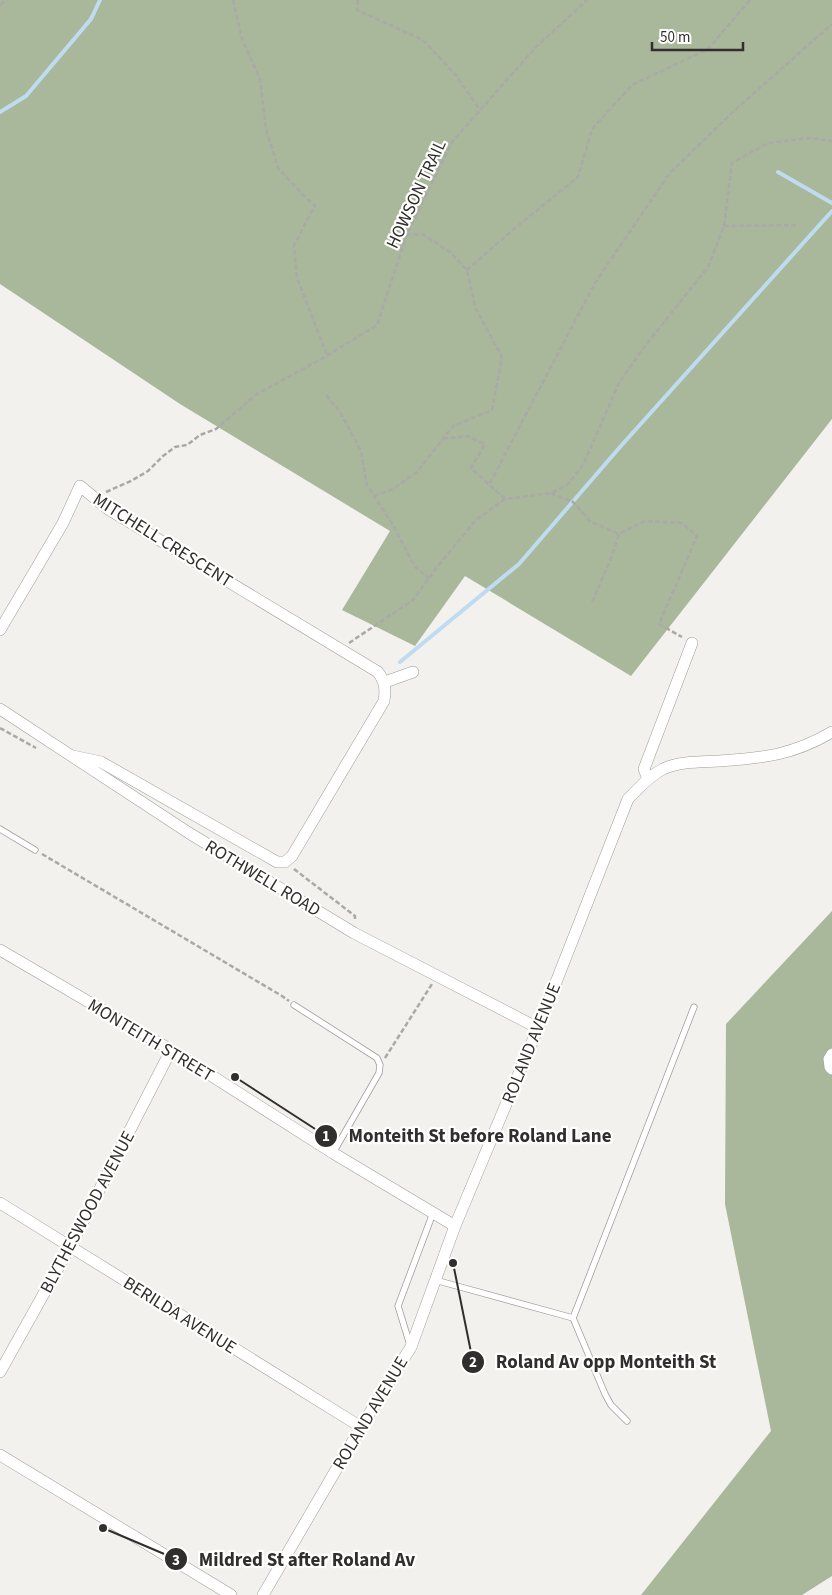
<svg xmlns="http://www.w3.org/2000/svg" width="832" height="1595" viewBox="0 0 832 1595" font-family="'Source Sans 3',sans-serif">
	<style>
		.forest { fill: #a9b79b }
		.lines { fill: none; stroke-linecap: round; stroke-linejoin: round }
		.stream { stroke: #bfdbf0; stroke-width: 4 }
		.service-casing { stroke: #9f9d9a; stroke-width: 7 }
		.minor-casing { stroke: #9f9d9a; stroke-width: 12 }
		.path { stroke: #aba9a7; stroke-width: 2.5; stroke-dasharray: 5 2.5; stroke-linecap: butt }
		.service { stroke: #fff; stroke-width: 5.5 }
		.minor { stroke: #fff; stroke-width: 11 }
		.labels { text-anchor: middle; stroke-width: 4.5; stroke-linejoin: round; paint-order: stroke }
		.street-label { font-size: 18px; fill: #302f2d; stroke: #fffffe }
		.leader { fill: none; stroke: #302f2d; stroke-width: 2 }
		.callout-dot { fill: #302f2d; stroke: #fffffe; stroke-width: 2 }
		.mark-label { font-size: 15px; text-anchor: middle; font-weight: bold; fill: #fff }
		.callout-label { font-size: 19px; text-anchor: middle; font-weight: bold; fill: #302f2d; stroke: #fffffe; stroke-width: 4.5; stroke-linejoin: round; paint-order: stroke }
	</style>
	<rect width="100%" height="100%" fill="#f3f1ee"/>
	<g class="forest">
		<path d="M 0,0 L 832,0 L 832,419 L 631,676 L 465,576 L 415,646 L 342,610 L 390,531 L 180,404 L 0,284 Z"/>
		<path d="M 832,911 L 832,1576 L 802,1595 L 641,1595 L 771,1431 L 725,1204 L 726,1024 Z"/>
	</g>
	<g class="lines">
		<g class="stream">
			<path d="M 0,112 L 26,96 L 91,19 L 100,0"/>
			<path d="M 778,172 L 832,203"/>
			<path d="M 400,662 L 519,564 L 620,447 L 832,211"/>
		</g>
		<defs>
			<g id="service">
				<path d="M 0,829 L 35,850"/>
				<path d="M 294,1005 L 377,1058 L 380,1065 L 379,1073 L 333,1153"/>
				<path d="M 435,1280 L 573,1318 L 694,1007"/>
				<path d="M 573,1318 L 605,1394 L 611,1405 L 627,1421"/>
				<path d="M 410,1345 L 398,1306 L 433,1213"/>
			</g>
			<g id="minor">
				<path d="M 0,630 L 63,523 L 80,486 L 108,509 L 378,672 C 385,682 386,689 384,701 L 292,856 L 285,862 L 277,862 L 101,762 L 73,756"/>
				<path d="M 385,682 L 413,672"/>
				<path d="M 0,709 L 189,833 L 354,933 L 538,1028"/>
				<path d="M 648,779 L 644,769 L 692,643"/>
				<path d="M 0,950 L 171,1050 L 333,1153 L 455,1226"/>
				<path d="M 832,1054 L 829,1059 L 830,1067 L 832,1069"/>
				<path d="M 0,1203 L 361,1427"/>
				<path d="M 0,1372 L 71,1245 L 171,1050"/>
				<path d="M 0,1455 L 231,1595"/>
				<path d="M 263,1595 L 361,1427 L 411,1347 L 455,1226 L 538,1028 L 628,799 C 639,788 649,776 663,769 C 680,761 701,762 719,761 C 764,758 793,755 832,732"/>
			</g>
		</defs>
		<use href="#service" class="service-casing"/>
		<use href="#minor" class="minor-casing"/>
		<g class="path">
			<path d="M 233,0 L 242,39 L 260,79 L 266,129 L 278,168 L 306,198 L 315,205 L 294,245 L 297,278 L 327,355"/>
			<path d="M 358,0 L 357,10 L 423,40 L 455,74 L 480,110"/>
			<path d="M 0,5 L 6,0"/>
			<path d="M 724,226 L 796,225"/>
			<path d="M 467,270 L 515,228 L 578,177 L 592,129 L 632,85 L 708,49 L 750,0"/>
			<path d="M 326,395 L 340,412 L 361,451 L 367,485 L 393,525 L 415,567 L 429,578"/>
			<path d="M 443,439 L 467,436 L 485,444 L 471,468 L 505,499"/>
			<path d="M 490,483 L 595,283 L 669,174 L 735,110 L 832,24"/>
			<path d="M 106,492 L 131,481 L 148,471 L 163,456 L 175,447 L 187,445 L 200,435 L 216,429 L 257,394 L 323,358 L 377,325 L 407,234 L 452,142 L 535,48 L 587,0"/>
			<path d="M 551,493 L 573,502 L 591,522 L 619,534"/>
			<path d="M 374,496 L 393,489 L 417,472 L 453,426 L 492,410 L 502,357 L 475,307 L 467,270 L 450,252 L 424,235 L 408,234"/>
			<path d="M 592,602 L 611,558 L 619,534 L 645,521 L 682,523 L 697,536 L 659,624 L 682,637"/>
			<path d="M 349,643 L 413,600 L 437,567 L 476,520 L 505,499 L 551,493 L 568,484 L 583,465 L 619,383 L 641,351 L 708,267 L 724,226 L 732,163 L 768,143 L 810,138 L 832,141"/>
			<path d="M 0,728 L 36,748"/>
			<path d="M 42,854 L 282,996 L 289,1001"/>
			<path d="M 294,869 L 355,916 L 355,921"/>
			<path d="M 385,1058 L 432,984"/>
		</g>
		<use href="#service" class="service"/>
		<use href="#minor" class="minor"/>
	</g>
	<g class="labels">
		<g class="street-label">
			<text transform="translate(416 194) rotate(-65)" y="6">HOWSON TRAIL</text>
			<text transform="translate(163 540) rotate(32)" y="6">MITCHELL CRESCENT</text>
			<text transform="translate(263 878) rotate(31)" y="6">ROTHWELL ROAD</text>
			<text transform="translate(151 1040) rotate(31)" y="6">MONTEITH STREET</text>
			<text transform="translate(531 1043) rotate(-68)" y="6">ROLAND AVENUE</text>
			<text transform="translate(87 1212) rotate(-62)" y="6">BLYTHESWOOD AVENUE</text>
			<text transform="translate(180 1315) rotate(32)" y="6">BERILDA AVENUE</text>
			<text transform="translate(370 1413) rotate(-59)" y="6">ROLAND AVENUE</text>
		</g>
	</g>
	<path class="leader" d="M235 1077L326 1136M453 1263L473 1362M103 1528L176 1559"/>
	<g class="callout-dot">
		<circle cx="235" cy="1077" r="5"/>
		<circle cx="453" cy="1263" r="5"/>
		<circle cx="103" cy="1528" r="5"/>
		<circle cx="326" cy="1136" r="12"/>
		<circle cx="473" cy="1362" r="12"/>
		<circle cx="176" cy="1559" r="12"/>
	</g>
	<g class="mark-label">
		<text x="326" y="1141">1</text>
		<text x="473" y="1367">2</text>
		<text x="176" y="1565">3</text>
	</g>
	<g class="callout-label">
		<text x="480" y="1142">Monteith St before Roland Lane</text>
		<text x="606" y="1368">Roland Av opp Monteith St</text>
		<text x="307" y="1566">Mildred St after Roland Av</text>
	</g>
	<path d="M652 42v8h91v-8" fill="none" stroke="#302f2d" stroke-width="2.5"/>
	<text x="660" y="42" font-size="15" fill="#302f2d" stroke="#fffffe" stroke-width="4" paint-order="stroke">50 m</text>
</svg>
